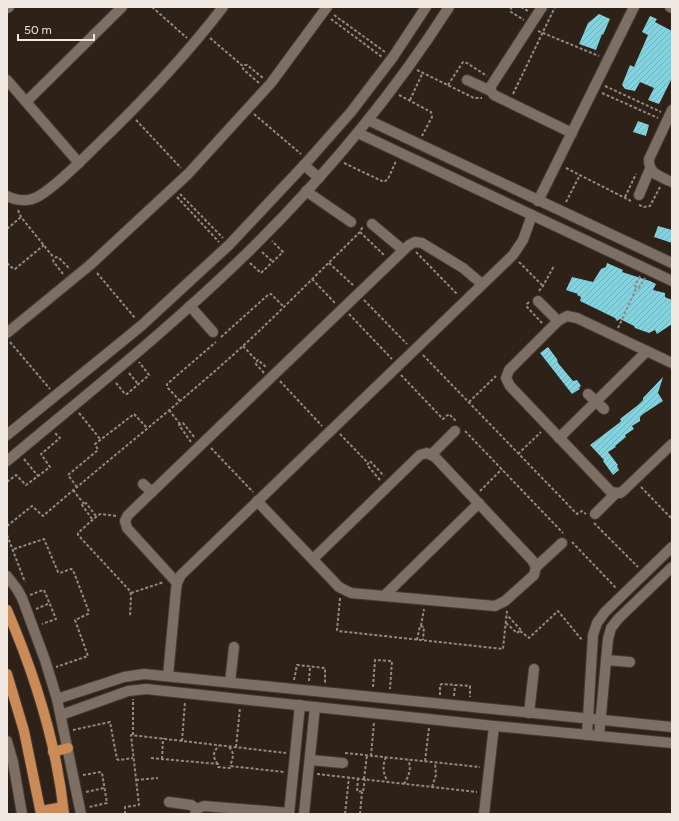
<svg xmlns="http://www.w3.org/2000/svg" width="679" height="821" viewBox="0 0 679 821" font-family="Figtree,sans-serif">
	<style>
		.building { fill: url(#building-hatch) }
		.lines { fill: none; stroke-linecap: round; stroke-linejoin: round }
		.minor-casing { stroke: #453c35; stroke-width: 12 }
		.major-casing { stroke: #453c35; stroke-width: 12 }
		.path { stroke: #928981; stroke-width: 2; stroke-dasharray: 3 2; stroke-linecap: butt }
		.minor { stroke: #7d6f64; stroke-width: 10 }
		.major { stroke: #ca8b56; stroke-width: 10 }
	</style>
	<defs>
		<pattern id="building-hatch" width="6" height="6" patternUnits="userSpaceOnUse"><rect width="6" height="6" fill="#85d2df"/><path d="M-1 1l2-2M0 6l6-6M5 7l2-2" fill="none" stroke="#76afb8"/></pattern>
	</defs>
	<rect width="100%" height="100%" fill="#2d2118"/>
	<g class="building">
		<path d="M 599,14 L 610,19 L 603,35 L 602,34 L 596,50 L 579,44 L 588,23 Z"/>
		<path d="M 650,16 L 657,19 L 655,22 L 672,31 L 672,78 L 659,104 L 648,100 L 654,88 L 640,82 L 635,91 L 625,89 L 622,85 L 630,65 L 634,67 L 648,35 L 642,32 Z"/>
		<path d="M 638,121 L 649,125 L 646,136 L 633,132 Z"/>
		<path d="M 658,226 L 672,230 L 672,243 L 654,237 Z"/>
		<path d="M 607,263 L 623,270 L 622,272 L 650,281 L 656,284 L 653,290 L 665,293 L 665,297 L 672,300 L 672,324 L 657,334 L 655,330 L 649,333 L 635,328 L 634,326 L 620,319 L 617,321 L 615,318 L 580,301 L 581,297 L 577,295 L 578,294 L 566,290 L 572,277 L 593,282 L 601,269 L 606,267 Z"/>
		<path d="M 548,347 L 557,359 L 558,363 L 573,381 L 577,380 L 581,386 L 579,388 L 580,389 L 572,394 L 540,353 Z"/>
		<path d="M 663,377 L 658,393 L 663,401 L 643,414 L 640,417 L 640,421 L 632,426 L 634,429 L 625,435 L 626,437 L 615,446 L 616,447 L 608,452 L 618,465 L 617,466 L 619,470 L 613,475 L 603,461 L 604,460 L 590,445 L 619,423 L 621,421 L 620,419 L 638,405 L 643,400 L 643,398 Z"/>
	</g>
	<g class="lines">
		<defs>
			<g id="minor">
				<path d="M 542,7 L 491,86 L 491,91 L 494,95 L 572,133"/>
				<path d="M 670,7 L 672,8"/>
				<path d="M 7,8 L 9,7"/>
				<path d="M 7,80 L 79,163"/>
				<path d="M 467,80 L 491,91"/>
				<path d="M 26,102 L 122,7"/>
				<path d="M 672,110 L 649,159 C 648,174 661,177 672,182"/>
				<path d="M 368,120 L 672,263"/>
				<path d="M 358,133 L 672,281"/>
				<path d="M 304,165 L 319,178"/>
				<path d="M 306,191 L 351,222"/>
				<path d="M 639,195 L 650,169"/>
				<path d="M 7,196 C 17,201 29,202 39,196 C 56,186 79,163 94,148 C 140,104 184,58 223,7"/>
				<path d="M 538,201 L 634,7"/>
				<path d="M 372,224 L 403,250"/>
				<path d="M 538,301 L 558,321"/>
				<path d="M 190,306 L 213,332"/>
				<path d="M 7,333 L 90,265 L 188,174 L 271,83 L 327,7"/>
				<path d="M 672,363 L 577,318 L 567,316 L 558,321 L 509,370 L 506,378 L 510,386 L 611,492 L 620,493 L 623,491 L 672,444"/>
				<path d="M 588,394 L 604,409"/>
				<path d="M 7,435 L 55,396 L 141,326 L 229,245 L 306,163 L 351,112 L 393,57 L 426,7"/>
				<path d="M 559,438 L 647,351"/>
				<path d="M 432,454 L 455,431"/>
				<path d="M 7,461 C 87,394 169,329 244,256 C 321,181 391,98 449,7"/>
				<path d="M 143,484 L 152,492"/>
				<path d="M 257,501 L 339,587 L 351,593 L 495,606 L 505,601 L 534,575 L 536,567 L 532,560 L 435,457 L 427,453 L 420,455 L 313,559"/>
				<path d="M 595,514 L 615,494"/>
				<path d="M 536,567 L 562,543"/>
				<path d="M 7,576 L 17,589 L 22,598 L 45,660 L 57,699 L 81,814"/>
				<path d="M 177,583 L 127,528 L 125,521 L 128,515 L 409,245 L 415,242 L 422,243 L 463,268 L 482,284"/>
				<path d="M 384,596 L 479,503"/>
				<path d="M 606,660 L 630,662"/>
				<path d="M 168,676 L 176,590 L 177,583 L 181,575 L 513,255 L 523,240 L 532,215"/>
				<path d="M 230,682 L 234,647"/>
				<path d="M 57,699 L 124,677 L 144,674 L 672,727"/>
				<path d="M 529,713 L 534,669"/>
				<path d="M 61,715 L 128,691 L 146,689 L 494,726 L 672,743"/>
				<path d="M 587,735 L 593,635 L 597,623 L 605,612 L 672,547"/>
				<path d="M 599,736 L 608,639 L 611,628 L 618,619 L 672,567"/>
				<path d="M 7,741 L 13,762 L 22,814"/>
				<path d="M 310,760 L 343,763"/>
				<path d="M 169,802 L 191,805 L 197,809"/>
				<path d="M 195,814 L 197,809 L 204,806 L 289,813"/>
				<path d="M 289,814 L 300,705"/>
				<path d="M 304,814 L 315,707"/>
				<path d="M 484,814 L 494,726"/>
			</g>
			<g id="major">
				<path d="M 7,610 C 34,673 57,746 64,814"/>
				<path d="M 7,674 L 24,731 L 41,814"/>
				<path d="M 53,752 L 68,748"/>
				<path d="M 41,811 L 63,807"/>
			</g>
		</defs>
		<use href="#minor" class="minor-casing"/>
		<use href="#major" class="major-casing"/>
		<g class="path">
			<path d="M 152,7 L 187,38"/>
			<path d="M 512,7 L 510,10 L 511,12 L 524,20"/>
			<path d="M 521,7 L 528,11"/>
			<path d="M 334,15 L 385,52"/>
			<path d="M 331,19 L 382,57"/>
			<path d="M 538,31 L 599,56"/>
			<path d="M 210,38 L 244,67"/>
			<path d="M 417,70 L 474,98 L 482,98"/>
			<path d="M 259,83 L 243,69 L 245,65 L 247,65 L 263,78"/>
			<path d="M 448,85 L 463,62 L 467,63 L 487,76"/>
			<path d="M 605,86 L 661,112"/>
			<path d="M 602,93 L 658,118"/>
			<path d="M 513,94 L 555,7"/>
			<path d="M 399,95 L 431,112 L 432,117 L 422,136"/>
			<path d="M 410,100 L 423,72"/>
			<path d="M 254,114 L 301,154"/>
			<path d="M 136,120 L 181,168"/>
			<path d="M 344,163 L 384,182 L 388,179 L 396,161"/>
			<path d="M 566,168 L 631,201"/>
			<path d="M 180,194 L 223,238"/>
			<path d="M 177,197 L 219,242"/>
			<path d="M 625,197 L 636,174"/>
			<path d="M 566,202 L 580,175"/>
			<path d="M 639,205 L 644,207 L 650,206 L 660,187"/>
			<path d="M 18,210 L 21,217 L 54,258"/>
			<path d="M 7,229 L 21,217"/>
			<path d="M 360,232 L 385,256"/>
			<path d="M 262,252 L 273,262"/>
			<path d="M 416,252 L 458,295"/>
			<path d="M 519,262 L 543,286"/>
			<path d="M 7,263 L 11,267 L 15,269 L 44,245"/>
			<path d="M 250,263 L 261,273 L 283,252 L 272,241"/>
			<path d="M 329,263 L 353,285"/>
			<path d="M 97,273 L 135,318"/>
			<path d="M 63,274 L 53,261 L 56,257 L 59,258 L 70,269"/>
			<path d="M 640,276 L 635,286 L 639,288 L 645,278"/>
			<path d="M 312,279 L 335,303"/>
			<path d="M 539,291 L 543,286 L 554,266"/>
			<path d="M 364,300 L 407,344"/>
			<path d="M 529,302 L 527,304 L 527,307 L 543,324"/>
			<path d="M 349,314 L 392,359"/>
			<path d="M 618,328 L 637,287"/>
			<path d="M 221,337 L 269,294 L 271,294 L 284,307"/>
			<path d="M 10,342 L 50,389"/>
			<path d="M 243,346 L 257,361"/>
			<path d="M 423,355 L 577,514 L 582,511 L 586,514"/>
			<path d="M 129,373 L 138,384"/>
			<path d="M 264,373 L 255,363 L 258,360 L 267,368"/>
			<path d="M 401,375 L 443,419 L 449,414 L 457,422"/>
			<path d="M 280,381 L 322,426"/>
			<path d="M 116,383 L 125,394 L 127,394 L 149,375 L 139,362"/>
			<path d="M 180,401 L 167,387 L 167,384 L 216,342"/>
			<path d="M 469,402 L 496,376"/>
			<path d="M 169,410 L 180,424"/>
			<path d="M 79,413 L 101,440"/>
			<path d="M 465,431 L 563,533"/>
			<path d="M 340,434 L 368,463"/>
			<path d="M 191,442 L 179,425 L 183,423 L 195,438"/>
			<path d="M 211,448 L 253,492"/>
			<path d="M 518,454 L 541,432"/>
			<path d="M 24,459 L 38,476"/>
			<path d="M 380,480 L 367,465 L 370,461 L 384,476"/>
			<path d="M 7,482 L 16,475 L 26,485 L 50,467 L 41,454 L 60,438 L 55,433"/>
			<path d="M 77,487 L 68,475 L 98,450 L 95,444 L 134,414 L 147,428"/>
			<path d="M 641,487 L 672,519"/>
			<path d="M 73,490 L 84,504"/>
			<path d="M 480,491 L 502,469"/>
			<path d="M 116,516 L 101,514 L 98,515 L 78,533 L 78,535 L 130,591 L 131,595 L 130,617"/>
			<path d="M 92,519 L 82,505 L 86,503 L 96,516"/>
			<path d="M 594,523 L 638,567"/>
			<path d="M 7,526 L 32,506 L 43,516 C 109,459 178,405 243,346 C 283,309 321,270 360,232 L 363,226"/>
			<path d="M 7,535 L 25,582"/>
			<path d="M 572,542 L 616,588"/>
			<path d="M 14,549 L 44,539 L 58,572 L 60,573 L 71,569 L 73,570 L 89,612 L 88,614 L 75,620 L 88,656 L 56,667"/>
			<path d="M 131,593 L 164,582"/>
			<path d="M 30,595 L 43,590 L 44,590 L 56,619 L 42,624"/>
			<path d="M 340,598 L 337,630 L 338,631 L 503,649 L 507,610"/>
			<path d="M 36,609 L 50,603"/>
			<path d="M 506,623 L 517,633 L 521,630 L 507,615"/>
			<path d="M 421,626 L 424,609"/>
			<path d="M 520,631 L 529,638 L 558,611 L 582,640"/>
			<path d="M 417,640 L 420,626 L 424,627 L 423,640"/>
			<path d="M 294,680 L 297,665 L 325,668 L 325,683"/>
			<path d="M 309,681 L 310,667"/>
			<path d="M 373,687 L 375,660 L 392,661 L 390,689"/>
			<path d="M 440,695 L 440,685 L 442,684 L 470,686 L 470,697"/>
			<path d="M 454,696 L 455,685"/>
			<path d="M 73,730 L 110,722 L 117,759 L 119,760 L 133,758"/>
			<path d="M 133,735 L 133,699"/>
			<path d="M 182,741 L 185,702"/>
			<path d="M 229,747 C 235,753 233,758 230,766"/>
			<path d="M 236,747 L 240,708"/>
			<path d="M 345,753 L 480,767"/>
			<path d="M 371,756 L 374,722"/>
			<path d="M 386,757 C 382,766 383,774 388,782"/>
			<path d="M 151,758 L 218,764 L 218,767 L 230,768 L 230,766 L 284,772"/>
			<path d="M 162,759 L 163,738"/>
			<path d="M 425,761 L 429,728"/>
			<path d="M 218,764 C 212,758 213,751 219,746"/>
			<path d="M 317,774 L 477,792"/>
			<path d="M 83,775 L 101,772 L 102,773 L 107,803 L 89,807"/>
			<path d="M 358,778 L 357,791 L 363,792 L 365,779"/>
			<path d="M 364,779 L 367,755"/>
			<path d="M 136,780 L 158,778"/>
			<path d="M 404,784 C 409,776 412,768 408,760"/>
			<path d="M 432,787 L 436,775 L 435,763"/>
			<path d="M 86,792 L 104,788"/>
			<path d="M 125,814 L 125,807 L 139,805 L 131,735 L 286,753"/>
			<path d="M 345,814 L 349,777"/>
			<path d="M 360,814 L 362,792"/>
		</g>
		<use href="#minor" class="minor"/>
		<use href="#major" class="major"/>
	</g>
	<rect width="679" height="821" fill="none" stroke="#f0e8e1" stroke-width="16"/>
	<path d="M18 34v6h76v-6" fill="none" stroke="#f0e8e1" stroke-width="2"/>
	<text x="24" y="34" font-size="12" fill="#f0e8e1" stroke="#2d2118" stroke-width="3" paint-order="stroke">50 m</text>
</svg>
